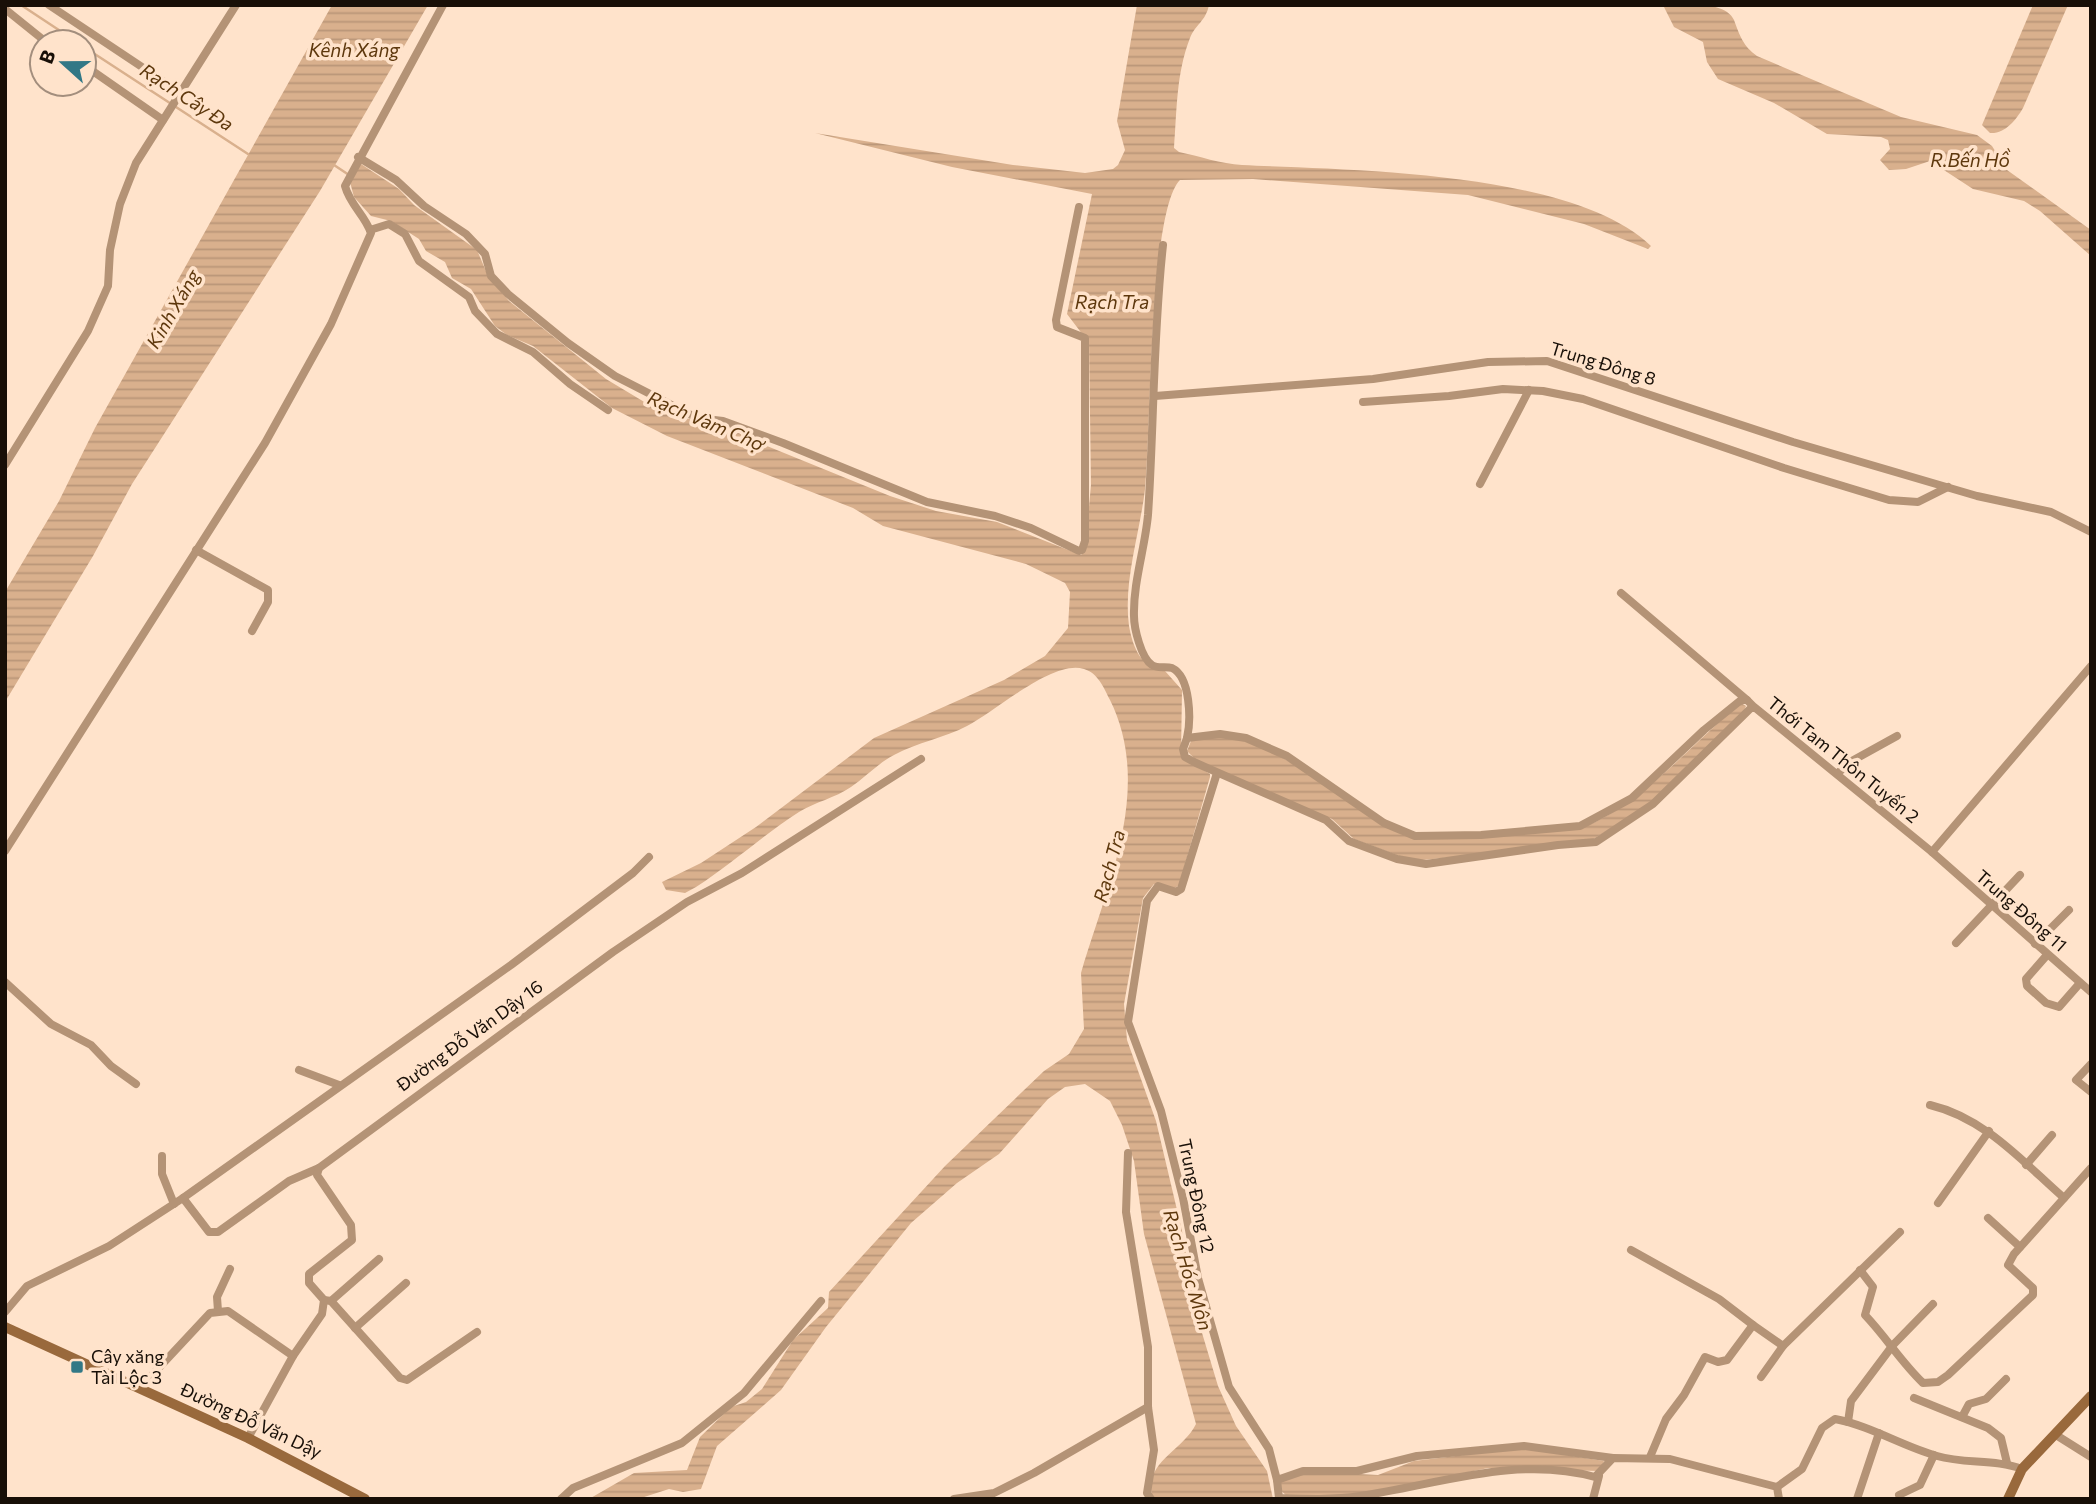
<svg xmlns="http://www.w3.org/2000/svg" width="2096" height="1504" viewBox="0 0 2096 1504" font-family="Commissioner,sans-serif">
	<style>
		.water { fill: url(#water-rules) }
		.lines { fill: none; stroke-linecap: round; stroke-linejoin: round }
		.stream { stroke: #d9b08d; stroke-width: 2.5 }
		.street { stroke: #b49376; stroke-width: 8 }
		.secondary { stroke: #99693c; stroke-width: 10 }
		.poi-dot { fill: #327886; stroke: #ffe3cb; stroke-width: 2.5 }
		.labels { text-anchor: middle; stroke-width: 7; stroke-linejoin: round; paint-order: stroke }
		.street-label { font-size: 18px; fill: #180f07; stroke: #ffe3cb }
		.poi-label { font-size: 18px; fill: #180f07; stroke: #ffe3cb; text-anchor: start }
		.water-label { font-size: 19px; font-style: italic; fill: #5e380d; stroke: #ffe3cb }
	</style>
	<defs>
		<pattern id="water-rules" width="6" height="5" patternUnits="userSpaceOnUse" patternTransform="scale(1.75)"><rect width="6" height="5" fill="#d9b08d"/><path d="M0 2.5h6" fill="none" stroke="#ba9678"/></pattern>
	</defs>
	<rect width="100%" height="100%" fill="#ffe3cb"/>
	<g class="water">
		<path d="M 332,5 L 428,5 L 320,191 L 132,484 L 93,556 L 5,702 L 5,592 L 59,501 L 95,428 Z"/>
		<path d="M 1137,5 L 1209,5 C 1206,21 1195,25 1190,38 C 1176,74 1177,111 1174,148 L 1179,152 C 1199,156 1221,164 1242,165 C 1347,170 1572,170 1651,246 L 1648,249 L 1584,224 L 1468,195 L 1253,179 L 1180,180 C 1149,211 1151,435 1145,489 C 1140,533 1123,581 1129,626 C 1133,648 1141,668 1165,671 L 1182,690 L 1181,756 L 1210,774 L 1210,777 L 1179,885 L 1175,888 L 1154,884 L 1143,898 L 1124,1004 L 1127,1040 L 1156,1121 L 1182,1231 L 1196,1313 L 1218,1386 L 1236,1426 L 1267,1471 L 1273,1499 L 1153,1499 C 1141,1463 1183,1451 1196,1424 L 1144,1234 L 1134,1161 L 1122,1125 L 1110,1101 L 1085,1084 L 1065,1087 L 1048,1099 L 999,1154 L 957,1183 L 911,1223 L 826,1327 L 781,1390 L 717,1446 L 701,1489 L 683,1492 L 669,1489 L 638,1499 L 589,1499 L 634,1473 L 687,1470 L 700,1437 L 731,1407 L 746,1402 L 762,1389 L 793,1340 L 828,1308 L 829,1292 L 945,1166 L 1044,1071 L 1069,1054 L 1084,1029 L 1081,973 C 1106,887 1154,789 1110,700 C 1104,688 1098,673 1084,669 C 1053,659 995,712 967,726 C 944,738 918,742 894,755 C 878,763 866,777 851,787 C 835,798 815,802 799,812 C 763,835 732,864 696,887 L 685,893 L 666,890 L 662,882 L 701,863 L 756,827 L 874,738 L 1004,680 L 1045,656 L 1068,628 L 1070,592 L 1065,583 L 1026,564 L 883,526 L 853,508 L 667,436 L 612,408 L 533,346 L 507,335 L 495,326 L 471,289 L 452,278 L 445,262 L 426,251 L 419,239 L 391,221 L 371,216 L 354,197 L 350,182 L 361,164 L 399,189 L 414,205 L 477,250 L 488,276 L 509,301 L 606,379 L 661,412 L 735,430 L 747,438 L 890,496 L 936,511 L 997,522 L 1081,555 L 1085,551 L 1091,485 L 1089,343 L 1067,314 L 1092,194 L 952,167 L 815,133 L 1013,165 L 1085,173 L 1113,169 L 1118,165 L 1125,150 L 1117,121 Z"/>
		<path d="M 1663,5 C 1684,5 1725,0 1734,20 C 1740,36 1743,46 1757,56 L 1901,117 L 1977,135 L 1992,146 L 2007,170 L 2091,230 L 2091,256 L 2040,211 L 2024,201 L 1973,189 L 1930,161 L 1906,169 L 1889,170 L 1880,160 L 1890,149 L 1888,140 L 1881,137 L 1827,134 L 1774,103 L 1718,79 L 1707,62 L 1703,42 L 1674,27 Z"/>
		<path d="M 2033,5 L 2068,5 L 2023,108 C 2016,120 2005,134 1990,133 L 1982,125 Z"/>
		<path d="M 1741,703 L 1746,706 L 1743,713 L 1653,802 L 1592,840 L 1453,857 L 1422,860 L 1399,856 L 1354,839 L 1332,819 L 1198,762 L 1187,751 L 1191,741 C 1200,740 1209,737 1218,737 C 1279,736 1349,813 1406,836 L 1582,828 C 1645,802 1689,746 1741,703 Z"/>
		<path d="M 1522,1448 L 1604,1461 L 1599,1471 L 1488,1468 L 1359,1495 L 1287,1496 L 1279,1489 L 1281,1478 L 1299,1471 L 1378,1475 L 1414,1461 Z"/>
	</g>
	<g class="lines">
		<g class="stream">
			<path d="M 21,5 L 77,42"/>
			<path d="M 84,47 L 248,154"/>
			<path d="M 334,165 L 349,175"/>
		</g>
		<g class="street">
			<path d="M 49,5 L 181,93"/>
			<path d="M 5,9 L 46,42"/>
			<path d="M 84,65 L 163,120"/>
			<path d="M 358,157 L 396,180 L 424,206 L 466,234 L 485,254 L 491,276 L 508,294 L 568,343 L 615,376 L 697,418 L 723,421 L 783,443 L 927,502 L 995,516 L 1031,528 L 1079,551 L 1082,550 L 1085,541 L 1085,338 L 1057,327 L 1056,320 L 1079,207"/>
			<path d="M 370,230 L 389,224 L 405,234 L 419,261 L 469,297 L 475,311 L 497,334 L 533,352 L 570,384 L 608,410"/>
			<path d="M 1163,245 C 1153,335 1154,425 1148,515 C 1145,548 1133,583 1134,616 C 1134,628 1141,658 1152,665 C 1157,669 1166,666 1172,668 C 1191,677 1191,721 1187,738"/>
			<path d="M 1155,396 L 1373,379 L 1488,362 L 1547,361 L 1793,442 L 1977,496 L 2051,512 L 2091,532"/>
			<path d="M 1363,402 L 1449,396 L 1503,389 L 1543,391 L 1583,399 L 1784,468 L 1889,500 L 1918,502 L 1948,487"/>
			<path d="M 5,465 L 88,331 L 108,286 L 110,250 L 120,204 L 136,163 L 236,5"/>
			<path d="M 1480,484 L 1529,390"/>
			<path d="M 196,550 L 268,590 L 268,602 L 252,631"/>
			<path d="M 1621,593 L 1747,700"/>
			<path d="M 1753,706 L 1747,700 L 1741,700 L 1704,730 L 1632,798 L 1580,826 L 1481,835 L 1415,836 L 1384,823 L 1287,756 L 1246,738 L 1220,734 L 1187,738 L 1183,749 L 1185,757 L 1196,763 L 1326,820 L 1349,841 L 1397,859 L 1426,864 L 1558,845 L 1596,842 L 1653,804 L 1753,706 L 1932,852 L 2091,992"/>
			<path d="M 1217,773 L 1181,889 L 1176,892 L 1158,886 L 1147,901 L 1128,1022 L 1161,1111 L 1183,1198 L 1198,1278 L 1229,1387 L 1269,1449 L 1277,1480 L 1303,1471 L 1357,1471 L 1417,1456 L 1524,1446 L 1613,1458"/>
			<path d="M 1838,773 L 1850,762 L 1897,736"/>
			<path d="M 5,851 L 265,443 L 331,324 L 371,233 C 365,215 350,205 345,186 L 443,5"/>
			<path d="M 1932,852 L 2091,666"/>
			<path d="M 1956,943 L 2020,875"/>
			<path d="M 2035,944 L 2069,910"/>
			<path d="M 2047,955 L 2026,979 L 2027,986 L 2046,1003 L 2059,1007 L 2080,983"/>
			<path d="M 5,982 L 51,1024 L 91,1045 L 111,1066 L 136,1084"/>
			<path d="M 2091,1064 L 2076,1080 L 2091,1092"/>
			<path d="M 299,1070 L 339,1085"/>
			<path d="M 1930,1105 C 1985,1118 2023,1162 2064,1198"/>
			<path d="M 1128,1153 L 1126,1212 L 1148,1347 L 1148,1407 L 1154,1450 L 1147,1493 L 1151,1499"/>
			<path d="M 162,1156 L 162,1174 L 174,1204"/>
			<path d="M 2026,1165 L 2052,1135"/>
			<path d="M 183,1198 L 209,1232 L 218,1232 L 289,1181 L 319,1168"/>
			<path d="M 1938,1203 L 1989,1131"/>
			<path d="M 1988,1218 L 2020,1247"/>
			<path d="M 1631,1250 L 1719,1299 L 1753,1325"/>
			<path d="M 1860,1270 L 1873,1287 L 1865,1315 C 1886,1337 1901,1362 1923,1383 L 1938,1382 L 1948,1375 L 2033,1295 L 2033,1288 L 2008,1265 L 2014,1254 L 2091,1168"/>
			<path d="M 324,1300 L 331,1301 L 400,1378 L 407,1380 L 477,1332"/>
			<path d="M 331,1301 L 379,1259"/>
			<path d="M 218,1311 L 217,1297 L 230,1269"/>
			<path d="M 5,1312 L 27,1286 L 109,1246 L 183,1198 L 511,965 L 633,873 L 649,857"/>
			<path d="M 355,1328 L 406,1283"/>
			<path d="M 1761,1377 L 1783,1346"/>
			<path d="M 140,1388 L 210,1313 L 228,1311 L 293,1356"/>
			<path d="M 1914,1398 L 1988,1428 L 2001,1438 L 2007,1463"/>
			<path d="M 1962,1417 L 1969,1404 L 1986,1399 L 2006,1379"/>
			<path d="M 1848,1422 L 1851,1401 L 1893,1345 L 1933,1304"/>
			<path d="M 2056,1435 L 2091,1457"/>
			<path d="M 248,1438 L 293,1356 L 322,1314 L 324,1300 L 309,1283 L 309,1274 L 352,1240 L 351,1225 L 317,1175 L 319,1168 L 613,952 L 687,902 L 742,873 L 921,759"/>
			<path d="M 1650,1457 L 1666,1419 L 1684,1395 L 1705,1357 L 1718,1362 L 1727,1360 L 1753,1325 L 1783,1346 L 1900,1232"/>
			<path d="M 1277,1480 L 1279,1498 C 1306,1499 1334,1500 1360,1496 C 1437,1485 1517,1455 1595,1477 L 1613,1458 L 1670,1459 L 1777,1487 L 1779,1499"/>
			<path d="M 1777,1487 L 1802,1469 L 1822,1428 L 1835,1419 C 1871,1426 1902,1446 1937,1456 C 1965,1464 1995,1459 2022,1469"/>
			<path d="M 1899,1495 L 1920,1485 L 1934,1455"/>
			<path d="M 561,1499 L 573,1488 L 682,1443 L 744,1393 L 821,1301"/>
			<path d="M 954,1499 L 994,1493 L 1034,1473 L 1148,1407"/>
			<path d="M 1593,1499 L 1599,1476"/>
			<path d="M 1857,1499 L 1879,1433"/>
		</g>
		<g class="secondary">
			<path d="M 5,1327 L 248,1438 L 365,1499"/>
			<path d="M 2008,1499 L 2022,1469 L 2091,1396"/>
		</g>
	</g>
	<rect class="poi-dot" x="70" y="1360" width="14" height="14" rx="3.5"/>
	<g class="labels">
		<g class="street-label">
			<text transform="translate(1603 364) rotate(17)" y="6">Trung Đông 8</text>
			<text transform="translate(1843 760) rotate(39)" y="6">Thới Tam Thôn Tuyến 2</text>
			<text transform="translate(2021 911) rotate(41)" y="6">Trung Đông 11</text>
			<text transform="translate(470 1036) rotate(-36)" y="6">Đường Đỗ Văn Dậy 16</text>
			<text transform="translate(1196 1196) rotate(78)" y="6">Trung Đông 12</text>
			<text transform="translate(251 1421) rotate(25)" y="6">Đường Đỗ Văn Dậy</text>
		</g>
		<g class="poi-label">
			<text x="91" y="1363">Cây xăng<tspan x="91" dy="21">Tài Lộc 3</tspan></text>
		</g>
		<g class="water-label">
			<text x="354" y="57">Kênh Xáng</text>
			<text transform="translate(187 97) rotate(33)" y="7">Rạch Cây Đa</text>
			<text x="1970" y="167">R.Bến Hồ</text>
			<text x="1112" y="309">Rạch Tra</text>
			<text transform="translate(173 309) rotate(-60)" y="7">Kinh Xáng</text>
			<text transform="translate(706 421) rotate(23)" y="7">Rạch Vàm Chợ</text>
			<text transform="translate(1109 866) rotate(-75)" y="7">Rạch Tra</text>
			<text transform="translate(1188 1270) rotate(73)" y="7">Rạch Hóc Môn</text>
		</g>
	</g>
	<rect width="2096" height="1504" fill="none" stroke="#180f07" stroke-width="14"/>
	<g transform="translate(63 63) rotate(291)"><circle r="33" fill="#ffe3cb" stroke="#a38e7d" stroke-width="2"/>
	<path d="M0-5L12 26L0 18L-12 26Z" fill="#327886"/>
	<text y="-10" font-size="19" font-weight="bold" text-anchor="middle" fill="#180f07">B</text>
	</g>
</svg>
